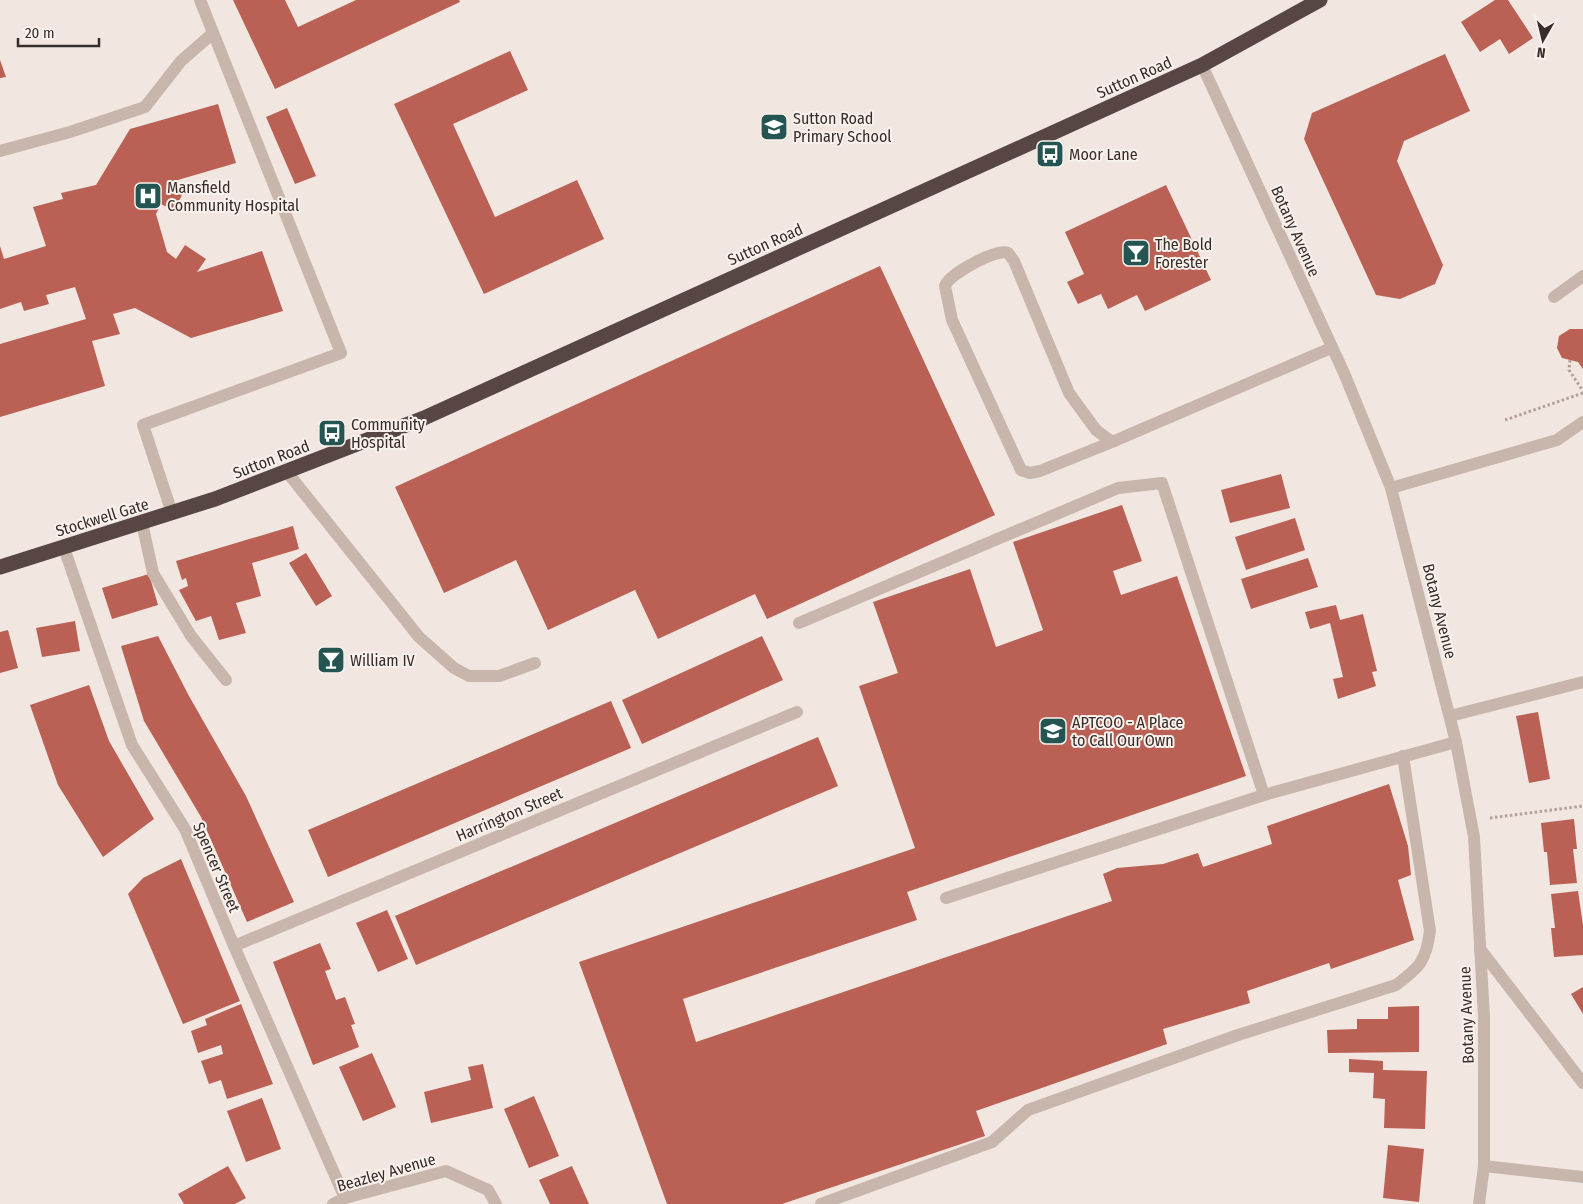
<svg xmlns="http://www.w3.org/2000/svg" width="1583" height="1204" viewBox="0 0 1583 1204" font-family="'Fira Sans Condensed',sans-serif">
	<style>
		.building { fill: #ba6054 }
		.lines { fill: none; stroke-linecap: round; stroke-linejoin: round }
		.path { stroke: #b4a097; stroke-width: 3; stroke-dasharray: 2.5 2.5; stroke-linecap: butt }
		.minor { stroke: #c8b6ad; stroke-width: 12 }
		.highway { stroke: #574643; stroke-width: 15 }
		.labels { text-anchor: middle; stroke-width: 4; stroke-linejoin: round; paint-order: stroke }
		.street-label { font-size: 16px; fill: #372d2b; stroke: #f9f1ec }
		.poi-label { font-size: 16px; fill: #372d2b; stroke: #f9f1ec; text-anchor: start }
	</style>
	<rect width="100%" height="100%" fill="#f1e7e0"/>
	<g class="building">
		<path d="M 233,0 L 285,0 L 298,27 L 356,0 L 459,0 L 460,2 L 275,89 Z"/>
		<path d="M 1495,0 L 1508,0 L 1533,38 L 1509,54 L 1500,39 L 1480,52 L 1461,22 Z"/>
		<path d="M 510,51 L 528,90 L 453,124 L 495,217 L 577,180 L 604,239 L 484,294 L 394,104 Z"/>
		<path d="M 1445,54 L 1470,111 L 1404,141 L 1397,161 L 1443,265 L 1435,284 L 1400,299 L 1376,295 L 1304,139 L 1312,113 Z"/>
		<path d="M 0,60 L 6,77 L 0,78 Z"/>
		<path d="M 218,104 L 236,163 L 171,182 L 185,189 L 174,211 L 161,204 L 156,214 L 167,252 L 176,259 L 185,245 L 206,259 L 197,272 L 262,251 L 283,311 L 191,338 L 135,308 L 113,314 L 120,334 L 92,341 L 105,386 L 0,417 L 0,344 L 86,319 L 75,287 L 46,295 L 49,304 L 24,311 L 21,302 L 0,309 L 0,246 L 4,259 L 46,246 L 33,207 L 63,199 L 61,193 L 96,185 L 130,129 Z"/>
		<path d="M 287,108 L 316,176 L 295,184 L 266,117 Z"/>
		<path d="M 1166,185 L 1211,280 L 1145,311 L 1137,295 L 1108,309 L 1101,294 L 1078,304 L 1067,282 L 1084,274 L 1065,232 Z"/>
		<path d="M 880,266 L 995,515 L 767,619 L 755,594 L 658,639 L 635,590 L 548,630 L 516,560 L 444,593 L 395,487 Z"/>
		<path d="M 1570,329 L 1583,329 L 1583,369 L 1578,362 L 1562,358 L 1557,348 L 1559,336 Z"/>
		<path d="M 1281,474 L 1290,508 L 1230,523 L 1221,490 Z"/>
		<path d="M 1122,505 L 1142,561 L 1113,571 L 1121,595 L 1177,576 L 1246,776 L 907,892 L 917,920 L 683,999 L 696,1042 L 1112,901 L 1103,874 L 1117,868 L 1163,864 L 1198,853 L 1203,867 L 1272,844 L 1267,826 L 1389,784 L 1408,846 L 1411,875 L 1398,880 L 1414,940 L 1331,969 L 1329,963 L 1247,991 L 1250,1003 L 1163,1029 L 1167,1044 L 976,1111 L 985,1136 L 782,1204 L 667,1204 L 579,962 L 915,848 L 859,686 L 898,673 L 873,602 L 970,569 L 996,647 L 1043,630 L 1013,542 Z"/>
		<path d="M 1295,518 L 1305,550 L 1246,570 L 1235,537 Z"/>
		<path d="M 293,526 L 299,549 L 252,563 L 261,596 L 236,603 L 246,633 L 219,640 L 211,616 L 196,621 L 179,590 L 188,586 L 186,578 L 182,580 L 176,561 Z"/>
		<path d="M 306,553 L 332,596 L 316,606 L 289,563 Z"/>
		<path d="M 1308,558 L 1318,587 L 1251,609 L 1241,579 Z"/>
		<path d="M 149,574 L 158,605 L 112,619 L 102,588 Z"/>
		<path d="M 1336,605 L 1340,620 L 1363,614 L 1377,671 L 1372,672 L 1376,686 L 1338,699 L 1333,679 L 1343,677 L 1330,623 L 1310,629 L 1305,612 Z"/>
		<path d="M 75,621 L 80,651 L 42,657 L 36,628 Z"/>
		<path d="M 8,630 L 18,668 L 0,673 L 0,632 Z"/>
		<path d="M 158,636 L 189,696 L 246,796 L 294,902 L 247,922 L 201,817 L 144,721 L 121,646 Z"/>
		<path d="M 762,636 L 783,680 L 642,744 L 622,700 Z"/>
		<path d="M 89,685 L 109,741 L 154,819 L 103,857 L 58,785 L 30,705 Z"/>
		<path d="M 611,701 L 631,748 L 328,877 L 308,830 Z"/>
		<path d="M 1538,712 L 1550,779 L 1529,783 L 1516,716 Z"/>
		<path d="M 818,737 L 838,786 L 416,965 L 395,916 Z"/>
		<path d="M 1574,819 L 1577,849 L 1573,849 L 1577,883 L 1550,885 L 1547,852 L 1544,852 L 1541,823 Z"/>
		<path d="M 181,859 L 240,1001 L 183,1024 L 128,894 L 143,878 Z"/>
		<path d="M 1578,891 L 1583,925 L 1583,955 L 1554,957 L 1551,928 L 1555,928 L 1551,894 Z"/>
		<path d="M 387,910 L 408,959 L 378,972 L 356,923 Z"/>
		<path d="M 320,943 L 331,969 L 325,971 L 336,1000 L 345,997 L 355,1024 L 351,1025 L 359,1047 L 313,1065 L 273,962 Z"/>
		<path d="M 1583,987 L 1583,1014 L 1571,994 Z"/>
		<path d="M 241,1004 L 273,1084 L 227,1099 L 221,1080 L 209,1084 L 201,1061 L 223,1054 L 221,1045 L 198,1053 L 191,1031 L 207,1025 L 205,1019 Z"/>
		<path d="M 1419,1006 L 1419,1052 L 1328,1053 L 1327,1030 L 1357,1029 L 1357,1019 L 1388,1019 L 1388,1007 Z"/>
		<path d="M 372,1053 L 396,1107 L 363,1121 L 339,1067 Z"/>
		<path d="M 1349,1059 L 1383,1061 L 1383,1070 L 1427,1071 L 1425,1129 L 1384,1128 L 1385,1099 L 1373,1098 L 1374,1073 L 1349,1072 Z"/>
		<path d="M 483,1064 L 493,1108 L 431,1123 L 424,1092 L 471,1080 L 468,1067 Z"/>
		<path d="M 534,1096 L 559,1156 L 529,1168 L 504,1109 Z"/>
		<path d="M 262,1098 L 281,1149 L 246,1162 L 227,1111 Z"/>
		<path d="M 1388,1145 L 1424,1149 L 1419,1202 L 1383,1198 Z"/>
		<path d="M 228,1166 L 246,1198 L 235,1204 L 184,1204 L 178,1194 Z"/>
		<path d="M 572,1166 L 589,1204 L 550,1204 L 539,1180 Z"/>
	</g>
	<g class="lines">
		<g class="path">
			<path d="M 1570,360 L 1569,370 L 1583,391"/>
			<path d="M 1505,420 L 1583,393"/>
			<path d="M 1490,818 L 1583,806"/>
		</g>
		<g class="minor">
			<path d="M 1202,65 L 1344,373 L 1391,488 L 1456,742 L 1474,837 L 1484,1017 L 1484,1166 L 1479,1204"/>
			<path d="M 0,151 L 70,132 L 145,107 L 181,61 L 213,33"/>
			<path d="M 1554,297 L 1583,276"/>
			<path d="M 1112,442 L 1040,471 L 1030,473 L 1021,470 L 952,320 L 945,286 C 949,274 997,248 1008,253 L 1014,261 L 1069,393 L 1096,430 L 1112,442 L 1331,348"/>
			<path d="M 287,472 L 419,637 L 454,668 L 469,676 L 499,676 L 535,663"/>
			<path d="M 1391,488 L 1557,440 L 1583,422"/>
			<path d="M 172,513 L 143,425 L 341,353 L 200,0"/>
			<path d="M 142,523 L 153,573 L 191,636 L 226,680"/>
			<path d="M 64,548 L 132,745 L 185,829 L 234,946 L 345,1198"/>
			<path d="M 799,623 L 1118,488 L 1162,483 L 1264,795 L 1456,742"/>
			<path d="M 1450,716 L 1583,682"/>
			<path d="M 946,898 L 1264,795"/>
			<path d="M 234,946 L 797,712"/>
			<path d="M 1480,949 L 1583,1083"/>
			<path d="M 1484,1166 L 1583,1177"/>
			<path d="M 333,1204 L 345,1198 L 446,1171 L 488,1190 L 496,1204"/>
			<path d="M 821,1204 L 992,1142 L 1028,1110 L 1238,1035 L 1396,985 C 1420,967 1426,961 1430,931 L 1403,756"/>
		</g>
		<path class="highway" d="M 0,567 L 215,499 L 424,418 L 1202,65 L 1320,0"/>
	</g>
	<defs>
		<symbol id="school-square" viewBox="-11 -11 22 22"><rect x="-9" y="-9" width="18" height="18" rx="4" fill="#245552" stroke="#f9f1ec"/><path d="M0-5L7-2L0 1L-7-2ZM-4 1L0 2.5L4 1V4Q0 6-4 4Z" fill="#fff"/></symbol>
		<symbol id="bus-square" viewBox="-11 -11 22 22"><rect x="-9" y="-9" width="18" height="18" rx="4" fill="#245552" stroke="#f9f1ec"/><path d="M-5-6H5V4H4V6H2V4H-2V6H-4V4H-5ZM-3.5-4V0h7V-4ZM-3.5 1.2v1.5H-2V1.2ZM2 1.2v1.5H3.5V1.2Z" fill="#fff"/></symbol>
		<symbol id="hospital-square" viewBox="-11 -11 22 22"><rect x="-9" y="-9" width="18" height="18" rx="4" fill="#245552" stroke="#f9f1ec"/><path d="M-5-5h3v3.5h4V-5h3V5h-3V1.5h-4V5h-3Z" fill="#fff"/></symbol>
		<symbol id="bar-square" viewBox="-11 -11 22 22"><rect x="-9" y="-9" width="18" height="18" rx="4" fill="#245552" stroke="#f9f1ec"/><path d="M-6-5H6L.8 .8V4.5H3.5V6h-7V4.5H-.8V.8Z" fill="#fff"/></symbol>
	</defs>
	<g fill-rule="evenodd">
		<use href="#school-square" x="758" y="111" width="32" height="32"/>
		<use href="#bus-square" x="1034" y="138" width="32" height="32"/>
		<use href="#hospital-square" x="132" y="180" width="32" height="32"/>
		<use href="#bar-square" x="1120" y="237" width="32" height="32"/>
		<use href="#bus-square" x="316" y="417" width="32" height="32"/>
		<use href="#bar-square" x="315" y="644" width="32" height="32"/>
		<use href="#school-square" x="1037" y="715" width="32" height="32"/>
	</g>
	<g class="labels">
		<g class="street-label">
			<text transform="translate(1134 77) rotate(-24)" y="6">Sutton Road</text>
			<text transform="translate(1296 231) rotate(66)" y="6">Botany Avenue</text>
			<text transform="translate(765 244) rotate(-24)" y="6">Sutton Road</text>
			<text transform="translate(271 459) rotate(-21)" y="6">Sutton Road</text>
			<text transform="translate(102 517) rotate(-17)" y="6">Stockwell Gate</text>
			<text transform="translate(1440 611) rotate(76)" y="6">Botany Avenue</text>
			<text transform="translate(509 814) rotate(-23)" y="6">Harrington Street</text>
			<text transform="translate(217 867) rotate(67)" y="6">Spencer Street</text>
			<text transform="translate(1466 1015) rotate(-92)" y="6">Botany Avenue</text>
			<text transform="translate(386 1172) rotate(-16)" y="6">Beazley Avenue</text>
		</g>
		<g class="poi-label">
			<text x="793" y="124">Sutton Road<tspan x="793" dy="18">Primary School</tspan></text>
			<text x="1069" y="160">Moor Lane</text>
			<text x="167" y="193">Mansfield<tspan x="167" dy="18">Community Hospital</tspan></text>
			<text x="1155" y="250">The Bold<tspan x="1155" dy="18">Forester</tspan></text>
			<text x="351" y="430">Community<tspan x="351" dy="18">Hospital</tspan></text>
			<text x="350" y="666">William IV</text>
			<text x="1072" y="728">APTCOO - A Place<tspan x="1072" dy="18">to Call Our Own</tspan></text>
		</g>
	</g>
	<g transform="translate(1543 40) rotate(188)" stroke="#f9f1ec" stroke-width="4" paint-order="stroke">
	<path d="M0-4L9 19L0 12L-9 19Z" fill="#372d2b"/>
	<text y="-8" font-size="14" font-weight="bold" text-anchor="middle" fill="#372d2b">N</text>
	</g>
	<path d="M18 38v8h81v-8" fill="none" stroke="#372d2b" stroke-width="2.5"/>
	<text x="25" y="38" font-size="15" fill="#372d2b" stroke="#f9f1ec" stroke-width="4" paint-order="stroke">20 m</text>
</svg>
